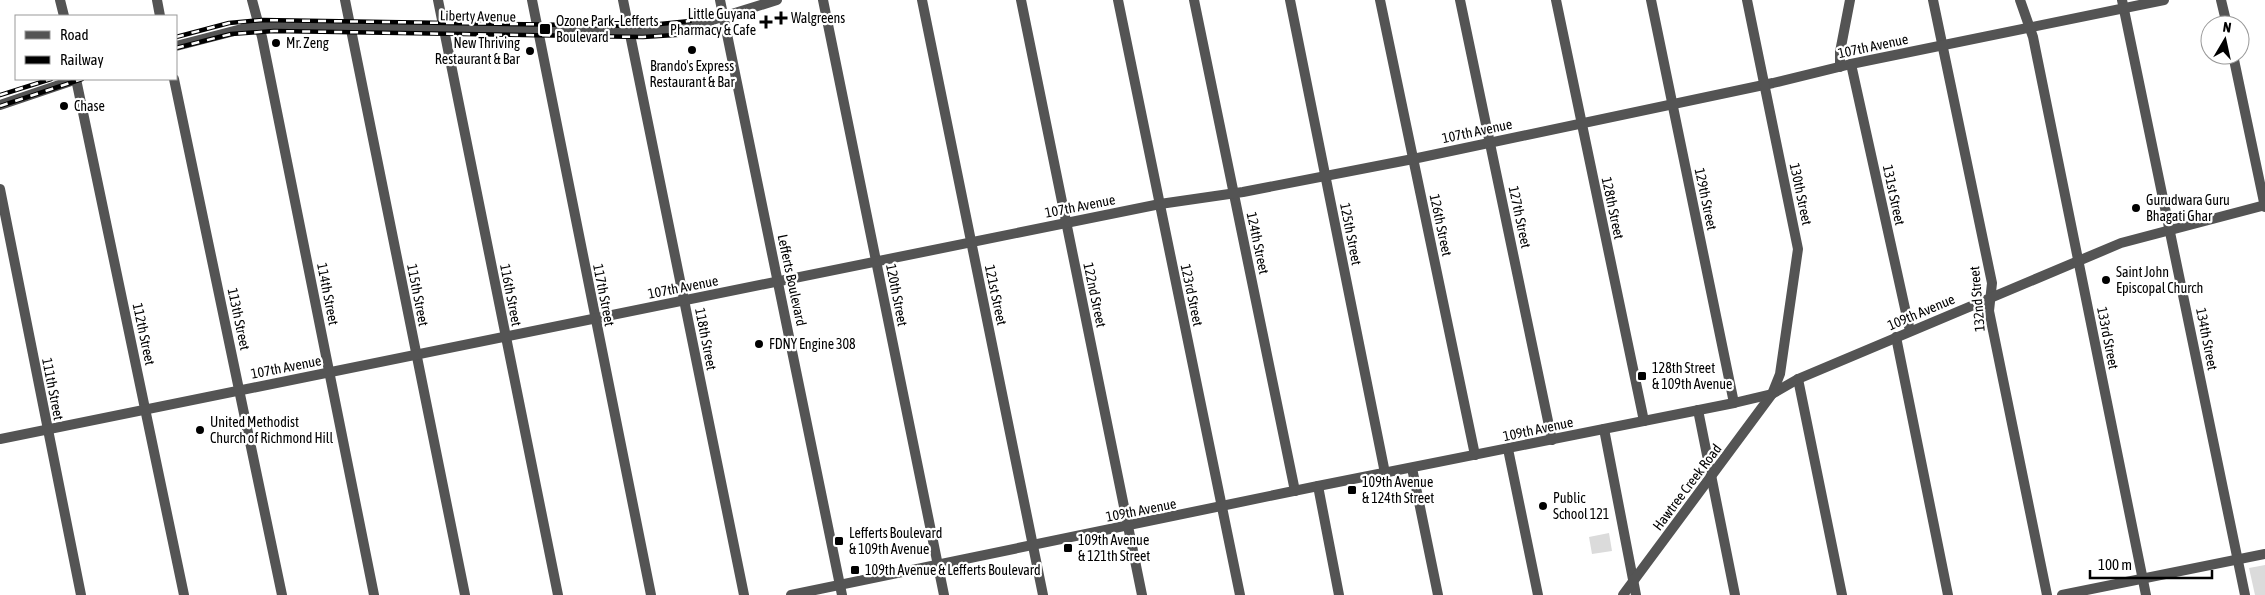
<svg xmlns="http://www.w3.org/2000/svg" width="2265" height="595" viewBox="0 0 2265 595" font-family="'Asap Condensed',sans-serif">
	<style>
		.green { fill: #dbdbdb }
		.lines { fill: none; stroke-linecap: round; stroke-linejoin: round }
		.minor { stroke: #545454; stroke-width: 10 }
		.rail-casing { stroke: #000; stroke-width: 4.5 }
		.rail { stroke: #fff; stroke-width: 2.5; stroke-dasharray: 8; stroke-linecap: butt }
		.poi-dot { fill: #000; stroke: #fff; stroke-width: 2 }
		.labels { text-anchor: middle; stroke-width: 4.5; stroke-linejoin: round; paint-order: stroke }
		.poi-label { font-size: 14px; fill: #000; stroke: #fff; text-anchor: start }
		.street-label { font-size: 14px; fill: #000; stroke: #fff }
	</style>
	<rect width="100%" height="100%" fill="#fff"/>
	<g class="green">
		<path d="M 1609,533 L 1612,551 L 1592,554 L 1589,537 Z"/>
		<path d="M 2265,565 L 2265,595 L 2255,595 L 2249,568 Z"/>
	</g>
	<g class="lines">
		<g class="minor">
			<path d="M 60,0 L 64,16"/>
			<path d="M 157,0 L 160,16"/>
			<path d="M 252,0 L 262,37 L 374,595"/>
			<path d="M 345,0 L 465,595"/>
			<path d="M 438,0 L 558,595"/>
			<path d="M 532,0 L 651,595"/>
			<path d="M 623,0 L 744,595"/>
			<path d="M 720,0 L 842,595"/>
			<path d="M 823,0 L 944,595"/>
			<path d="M 922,0 L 1043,595"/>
			<path d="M 1021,0 L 1142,595"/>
			<path d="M 1118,0 L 1240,595"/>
			<path d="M 1194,0 L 1295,491"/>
			<path d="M 1290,0 L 1385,473"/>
			<path d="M 1380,0 L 1475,455"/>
			<path d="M 1460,0 L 1552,440"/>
			<path d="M 1556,0 L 1644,421"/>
			<path d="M 1651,0 L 1734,403"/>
			<path d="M 1933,0 L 1992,283 L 1989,311 L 2047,595"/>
			<path d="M 2020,0 L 2033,37 L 2146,595"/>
			<path d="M 2122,0 L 2245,595"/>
			<path d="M 2221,0 L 2227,25"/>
			<path d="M 176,46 L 257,25 L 539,30 L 673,30 L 693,26 L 777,0"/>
			<path d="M 2233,55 L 2265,207"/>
			<path d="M 1851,64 L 1910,331"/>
			<path d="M 1840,67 L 1840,52 L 1850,0"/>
			<path d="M 76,79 L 184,595"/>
			<path d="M 174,79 L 282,595"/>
			<path d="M 0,105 L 77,79"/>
			<path d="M 0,189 L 81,595"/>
			<path d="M 1896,337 L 1948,595"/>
			<path d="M 1798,379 L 1842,595"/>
			<path d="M 1698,410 L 1735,595"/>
			<path d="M 1604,429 L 1636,595"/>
			<path d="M 0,439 L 1160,204 L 1243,192 L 1413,159 L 1773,83 L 1851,64 L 2164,0"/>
			<path d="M 1508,449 L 1538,595"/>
			<path d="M 1412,468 L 1438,595"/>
			<path d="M 1318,486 L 1339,595"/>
			<path d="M 791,595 L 1318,486 L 1734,403 L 1772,394 L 1798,379 L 2121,243 L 2265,205"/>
			<path d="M 1623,595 L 1772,394 L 1780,374 L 1798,249 L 1747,0"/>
			<path d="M 2062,595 L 2265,554"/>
		</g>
		<defs>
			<g id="rail">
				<path d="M 176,37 L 229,23 L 262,20 L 640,26 L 690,21"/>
				<path d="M 176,48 L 231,34 L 274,31 L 643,37 L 691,34"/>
				<path d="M 0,95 L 51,79"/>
				<path d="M 0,106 L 82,79"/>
			</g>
		</defs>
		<use href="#rail" class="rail-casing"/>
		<use href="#rail" class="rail"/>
	</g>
	<g class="poi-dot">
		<path d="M778.5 10.5h5v5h5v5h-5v5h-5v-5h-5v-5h5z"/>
		<path d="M763.5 14.5h5v5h5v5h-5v5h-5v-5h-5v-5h5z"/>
		<rect x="539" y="23" width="12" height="12" rx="2.5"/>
		<circle cx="276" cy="43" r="5"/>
		<circle cx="692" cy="50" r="5"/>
		<circle cx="530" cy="51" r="5"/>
		<circle cx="64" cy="106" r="5"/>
		<circle cx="2136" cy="208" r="5"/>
		<circle cx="2106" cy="280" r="5"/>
		<circle cx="759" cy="344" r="5"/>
		<rect x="1637" y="371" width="10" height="10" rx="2.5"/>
		<circle cx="200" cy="430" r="5"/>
		<rect x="1347" y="485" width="10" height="10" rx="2.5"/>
		<circle cx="1543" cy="506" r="5"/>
		<rect x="834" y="536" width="10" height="10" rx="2.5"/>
		<rect x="1063" y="543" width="10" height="10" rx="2.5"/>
		<rect x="850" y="565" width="10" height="10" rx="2.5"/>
	</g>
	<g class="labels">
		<g class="poi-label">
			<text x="756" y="19" text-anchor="end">Little Guyana<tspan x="756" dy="16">Pharmacy &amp; Cafe</tspan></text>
			<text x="791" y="23">Walgreens</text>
			<text x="556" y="26">Ozone Park–Lefferts<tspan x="556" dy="16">Boulevard</tspan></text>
			<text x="286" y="48">Mr. Zeng</text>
			<text x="520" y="48" text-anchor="end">New Thriving<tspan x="520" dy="16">Restaurant &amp; Bar</tspan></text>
			<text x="692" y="71" text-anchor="middle">Brando's Express<tspan x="692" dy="16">Restaurant &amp; Bar</tspan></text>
			<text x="74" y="111">Chase</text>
			<text x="2146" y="205">Gurudwara Guru<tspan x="2146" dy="16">Bhagati Ghar</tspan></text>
			<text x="2116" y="277">Saint John<tspan x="2116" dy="16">Episcopal Church</tspan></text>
			<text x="769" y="349">FDNY Engine 308</text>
			<text x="1652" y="373">128th Street<tspan x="1652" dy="16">&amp; 109th Avenue</tspan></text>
			<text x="210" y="427">United Methodist<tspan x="210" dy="16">Church of Richmond Hill</tspan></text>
			<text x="1362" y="487">109th Avenue<tspan x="1362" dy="16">&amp; 124th Street</tspan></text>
			<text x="1553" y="503">Public<tspan x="1553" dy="16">School 121</tspan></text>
			<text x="849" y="538">Lefferts Boulevard<tspan x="849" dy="16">&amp; 109th Avenue</tspan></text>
			<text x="1078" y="545">109th Avenue<tspan x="1078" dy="16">&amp; 121th Street</tspan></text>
			<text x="865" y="575">109th Avenue &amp; Lefferts Boulevard</text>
		</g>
		<g class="street-label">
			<text transform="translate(478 16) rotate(1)" y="5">Liberty Avenue</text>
			<text transform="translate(1873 46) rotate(-12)" y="5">107th Avenue</text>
			<text transform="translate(1477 131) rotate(-12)" y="5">107th Avenue</text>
			<text transform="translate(1801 194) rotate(78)" y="5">130th Street</text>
			<text transform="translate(1894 195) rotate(78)" y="5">131st Street</text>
			<text transform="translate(1706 199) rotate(78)" y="5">129th Street</text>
			<text transform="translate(1080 206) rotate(-11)" y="5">107th Avenue</text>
			<text transform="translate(1613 208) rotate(78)" y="5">128th Street</text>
			<text transform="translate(1520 217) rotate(78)" y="5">127th Street</text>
			<text transform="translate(1441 225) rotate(78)" y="5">126th Street</text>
			<text transform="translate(1351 234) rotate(79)" y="5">125th Street</text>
			<text transform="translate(1258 243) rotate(78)" y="5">124th Street</text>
			<text transform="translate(792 280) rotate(78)" y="5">Lefferts Boulevard</text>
			<text transform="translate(683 287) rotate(-11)" y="5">107th Avenue</text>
			<text transform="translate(328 294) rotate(79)" y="5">114th Street</text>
			<text transform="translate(418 295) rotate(79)" y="5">115th Street</text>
			<text transform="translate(511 295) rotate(79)" y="5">116th Street</text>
			<text transform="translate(604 295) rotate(79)" y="5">117th Street</text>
			<text transform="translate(897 295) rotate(79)" y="5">120th Street</text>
			<text transform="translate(996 295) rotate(78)" y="5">121st Street</text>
			<text transform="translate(1095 295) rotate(78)" y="5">122nd Street</text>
			<text transform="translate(1192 295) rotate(78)" y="5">123rd Street</text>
			<text transform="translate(1977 299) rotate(-95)" y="5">132nd Street</text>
			<text transform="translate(1921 312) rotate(-23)" y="5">109th Avenue</text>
			<text transform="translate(239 319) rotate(78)" y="5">113th Street</text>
			<text transform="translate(144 334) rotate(78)" y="5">112th Street</text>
			<text transform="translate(2108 338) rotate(79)" y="5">133rd Street</text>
			<text transform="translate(706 339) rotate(79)" y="5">118th Street</text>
			<text transform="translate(2207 339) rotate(79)" y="5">134th Street</text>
			<text transform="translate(286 367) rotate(-11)" y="5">107th Avenue</text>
			<text transform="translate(53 389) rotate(79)" y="5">111th Street</text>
			<text transform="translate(1538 429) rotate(-12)" y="5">109th Avenue</text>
			<text transform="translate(1687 487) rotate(-53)" y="5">Hawtree Creek Road</text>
			<text transform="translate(1141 510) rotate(-11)" y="5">109th Avenue</text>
		</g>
	</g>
	<rect x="15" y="15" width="162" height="65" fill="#ffffff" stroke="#999999"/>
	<rect x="25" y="31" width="25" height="8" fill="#545454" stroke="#999999"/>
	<text x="60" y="40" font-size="15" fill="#000000">Road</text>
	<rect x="25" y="56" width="25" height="8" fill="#000000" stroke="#999999"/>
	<text x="60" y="65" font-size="15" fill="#000000">Railway</text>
	<g transform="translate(2225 40) rotate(9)"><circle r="24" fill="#ffffff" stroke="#999999"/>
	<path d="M0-4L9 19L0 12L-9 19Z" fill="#000000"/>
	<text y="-8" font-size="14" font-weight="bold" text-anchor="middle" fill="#000000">N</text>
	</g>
	<path d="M2090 570v8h122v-8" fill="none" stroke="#000000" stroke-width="2.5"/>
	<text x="2098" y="570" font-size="15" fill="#000000" stroke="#ffffff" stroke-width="4" paint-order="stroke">100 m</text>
</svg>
